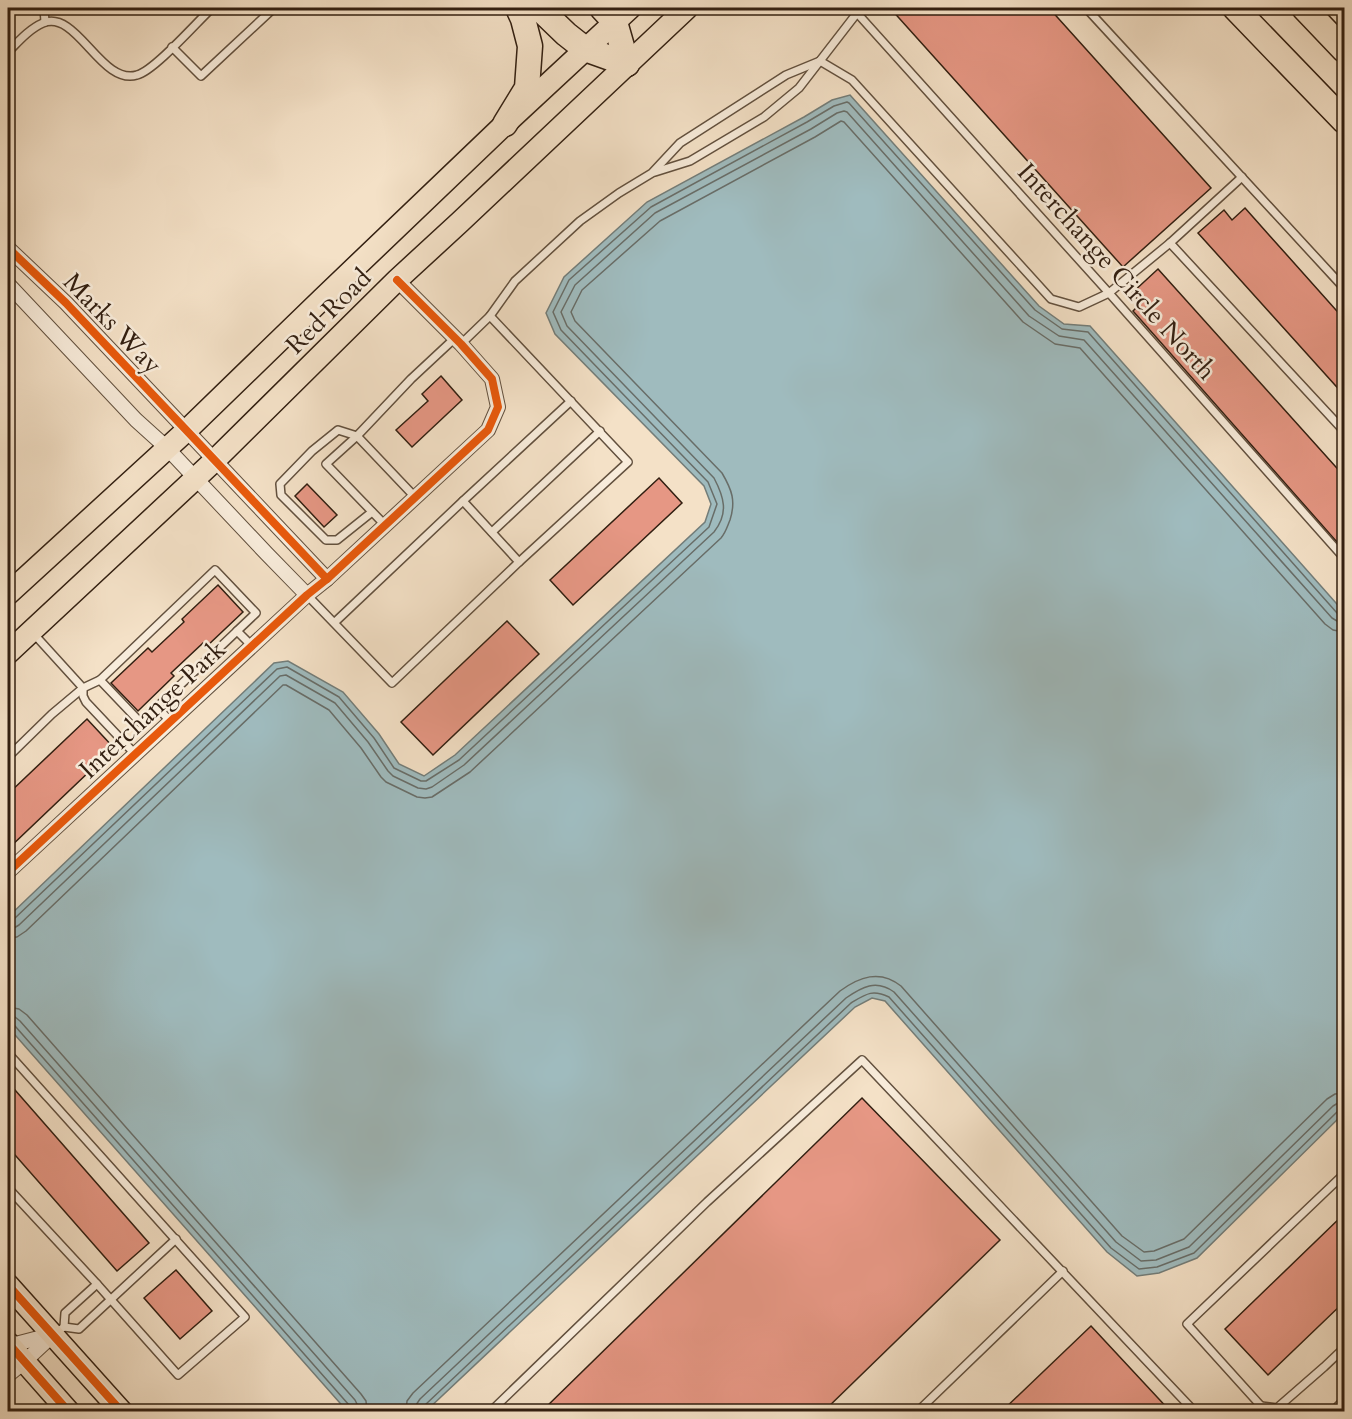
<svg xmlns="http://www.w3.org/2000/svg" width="1352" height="1419" viewBox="0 0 1352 1419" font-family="Cardo,serif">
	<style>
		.water { fill: #9fbbbe; stroke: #737d79; stroke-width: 1.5 }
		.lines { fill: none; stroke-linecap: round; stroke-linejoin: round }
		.shore { stroke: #686d68; stroke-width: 1.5 }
		.building { fill: #e69784; stroke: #321f11; stroke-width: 1.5 }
		.service-casing { stroke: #62503e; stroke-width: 10 }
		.minor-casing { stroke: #62503e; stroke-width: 16 }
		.primary-casing { stroke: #321f11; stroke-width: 24 }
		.trunk-casing { stroke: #321f11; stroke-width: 24 }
		.motorway-casing { stroke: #321f11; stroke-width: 27 }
		.service { stroke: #f8ecdb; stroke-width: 7 }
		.minor { stroke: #f8ecdb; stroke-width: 14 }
		.primary { stroke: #f4e1c7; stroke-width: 21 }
		.trunk { stroke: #f4e1c7; stroke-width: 21 }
		.motorway { stroke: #f4e1c7; stroke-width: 24 }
		.cycleway-casing { stroke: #f8ecdb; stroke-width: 11 }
		.cycleway { stroke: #e8590c; stroke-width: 8 }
		.labels { text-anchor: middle; stroke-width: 5; stroke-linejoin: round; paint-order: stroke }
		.street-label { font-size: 26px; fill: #321f11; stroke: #f8ecdb }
	</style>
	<rect width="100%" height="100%" fill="#f4e1c7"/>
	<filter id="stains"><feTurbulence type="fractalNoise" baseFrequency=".00333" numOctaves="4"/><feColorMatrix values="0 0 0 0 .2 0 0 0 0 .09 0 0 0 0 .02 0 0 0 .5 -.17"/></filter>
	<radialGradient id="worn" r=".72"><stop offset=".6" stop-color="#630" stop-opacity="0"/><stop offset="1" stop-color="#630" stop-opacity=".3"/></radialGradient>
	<path class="water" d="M 850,95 L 1039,306 L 1064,324 L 1090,326 L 1344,612 L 1344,1113 L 1197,1258 L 1159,1273 L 1137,1276 L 1107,1252 L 885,1001 L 872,998 L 855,1007 L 426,1411 L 347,1411 L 8,1027 L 8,917 L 274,663 L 288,661 L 343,692 L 379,734 L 399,764 L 424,776 L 455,755 L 705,522 L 711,504 L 704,486 L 555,334 L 546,313 L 564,277 L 647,202 L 804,117 L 832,100 Z"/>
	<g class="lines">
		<g class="shore">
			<path d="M 8,921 L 14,919 L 277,669 L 287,667 L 339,697 L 374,738 L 394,768 L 421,781 L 426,781 L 459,760 L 709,527 L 717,504 L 708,482 L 561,330 L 553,312 L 569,280 L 651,207 L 807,122 L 834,106 L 847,102 L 849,103 L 1035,310 L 1062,329 L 1088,332 L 1337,613 L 1344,615"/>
			<path d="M 8,929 L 14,928 L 19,925 L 280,676 L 286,675 L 335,703 L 368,742 L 388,771 L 393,776 L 418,788 L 426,789 L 432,787 L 464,765 L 714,532 C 729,513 724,497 714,478 L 567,326 L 561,312 L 575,285 L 655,213 L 811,129 L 837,113 L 844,111 L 847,112 L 1029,316 L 1059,336 L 1084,340 L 1332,618 L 1337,621 L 1344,623"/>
			<path d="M 8,938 L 17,937 L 26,931 L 283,685 L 286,685 L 329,710 L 361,748 L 381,777 L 386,782 L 417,797 L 425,798 L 432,797 L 470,772 L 721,538 C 726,532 727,527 730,520 C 736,501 732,490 722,473 L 575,321 L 571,312 L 582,290 L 660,221 L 815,137 L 841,121 L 844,122 L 1023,322 L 1055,344 L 1080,348 L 1325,624 L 1333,630 L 1344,632"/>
			<path d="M 8,1007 L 19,1009 L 27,1015 L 361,1394 L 366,1401 L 367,1412"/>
			<path d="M 8,1016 L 15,1017 L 20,1021 L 355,1400 L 358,1406 L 358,1412"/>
			<path d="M 8,1024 L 15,1026 L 349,1405 L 351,1412"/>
			<path d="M 406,1412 L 407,1401 L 413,1393 L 840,991 C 859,977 880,969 901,986 L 1122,1236 L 1144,1252 L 1154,1251 L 1184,1239 L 1327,1099 L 1335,1094 L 1344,1093"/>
			<path d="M 415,1412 L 416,1405 L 420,1399 L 846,998 C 862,987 876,979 894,992 L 1116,1242 L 1141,1261 L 1156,1260 L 1189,1247 L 1333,1106 L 1338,1103 L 1344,1102"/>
			<path d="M 423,1412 L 425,1405 L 851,1003 C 866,994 872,989 889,997 L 1111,1248 L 1139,1269 L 1157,1267 L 1194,1253 L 1338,1111 L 1344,1109"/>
		</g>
	</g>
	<g class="building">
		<path d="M 890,8 L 1049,8 L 1211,188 L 1123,267 Z"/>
		<path d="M 1245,208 L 1344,319 L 1344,395 L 1198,233 L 1224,210 L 1232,220 Z"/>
		<path d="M 1158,269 L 1344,476 L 1344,550 L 1133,311 L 1141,303 L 1132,293 Z"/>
		<path d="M 441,376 L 462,400 L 412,447 L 396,430 L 428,401 L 422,394 Z"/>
		<path d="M 659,478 L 682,503 L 573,605 L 550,580 Z"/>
		<path d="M 307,484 L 337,515 L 324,527 L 295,496 Z"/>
		<path d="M 218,585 L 243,612 L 207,646 L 203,643 L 171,673 L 174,676 L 138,711 L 111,683 L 148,648 L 152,652 L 184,622 L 182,619 Z"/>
		<path d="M 507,621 L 539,654 L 433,755 L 401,722 Z"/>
		<path d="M 87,719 L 114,748 L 8,849 L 8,794 Z"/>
		<path d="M 8,1082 L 149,1243 L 117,1271 L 8,1147 Z"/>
		<path d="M 862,1098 L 1000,1240 L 823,1412 L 541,1412 Z"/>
		<path d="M 1344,1214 L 1344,1302 L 1268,1375 L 1225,1329 Z"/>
		<path d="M 176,1270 L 212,1311 L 180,1339 L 144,1298 Z"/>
		<path d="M 1091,1326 L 1171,1412 L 1001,1412 Z"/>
	</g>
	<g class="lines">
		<defs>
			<g id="service">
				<path d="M 44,8 L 45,22"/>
				<path d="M 1086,8 L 1344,288"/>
				<path d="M 857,13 L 1109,293 L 1344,558"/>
				<path d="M 172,47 L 201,76 L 274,8"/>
				<path d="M 8,52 C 18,42 29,29 43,23 C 77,9 101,86 137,75 C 154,71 197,22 212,8"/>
				<path d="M 820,61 L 852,80 L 1051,299 L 1079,307 L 1109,293 L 1170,243 L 1242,177"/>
				<path d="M 655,172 L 690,161 L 764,117 L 799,88 L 857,13 L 863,8"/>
				<path d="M 1170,243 L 1344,431"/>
				<path d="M 490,316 L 628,462 L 519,562"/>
				<path d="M 461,344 L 490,316 L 515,281 L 580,221 L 619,193 L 652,173 L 680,143 L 786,75 L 820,61"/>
				<path d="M 463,501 L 571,401"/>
				<path d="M 372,512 L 337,540 L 326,540 L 281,495 L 280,484 L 312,451 L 338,430 L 357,436 L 411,379 L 455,338"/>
				<path d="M 384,524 L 326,464 L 357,436 L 415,497"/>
				<path d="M 492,532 L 600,431"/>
				<path d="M 307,595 C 335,624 363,653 392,683 L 519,562 L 463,501 L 334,623"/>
				<path d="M 33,633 L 83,688 L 100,680 L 215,570 L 256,613 L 237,631 L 252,646"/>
				<path d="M 100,680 L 140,722 L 157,707"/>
				<path d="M 83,688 L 83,696 L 86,702 L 135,754"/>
				<path d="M 170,721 L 157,707 L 237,631"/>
				<path d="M 8,757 L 52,714 L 83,688"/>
				<path d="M 8,1053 L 245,1317 L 178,1375 L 97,1284 L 8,1188"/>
				<path d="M 64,1327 L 65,1313 L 97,1284"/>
				<path d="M 54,1334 L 64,1327 L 79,1329 L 176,1239"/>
				<path d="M 1261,1406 L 1187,1324 L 1344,1174"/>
				<path d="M 490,1412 L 707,1202 L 862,1060 L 1195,1412"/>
				<path d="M 917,1412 L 1063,1271"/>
				<path d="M 1254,1412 L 1261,1406 L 1277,1408 L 1324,1367 L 1344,1348"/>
				<path d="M 1332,1412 L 1344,1400"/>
			</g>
			<g id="minor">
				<path d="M 8,248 L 66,303 L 327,579"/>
				<path d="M 8,284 L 136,420 L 167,448 L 267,554 L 307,595"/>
				<path d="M 8,872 L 307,595 L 327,579 L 488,430 L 498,407 L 492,379 L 461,344 L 397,280"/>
				<path d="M 8,1346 L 50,1335"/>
				<path d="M 8,1375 L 24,1362 L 53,1335"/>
			</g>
			<g id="primary">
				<path d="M 8,1285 L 122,1412"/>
				<path d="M 8,1343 L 69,1412"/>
			</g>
			<g id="trunk">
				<path d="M 8,594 L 186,431 L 322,299 L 505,124 L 630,8"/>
				<path d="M 8,653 L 214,461 L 397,280 L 460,222 L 687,8"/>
			</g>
			<g id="motorway">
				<path d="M 539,8 L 566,34 L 585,49 L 627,64"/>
				<path d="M 602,8 L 615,22 L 627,64"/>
				<path d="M 1235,8 L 1344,121"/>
				<path d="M 1304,8 L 1344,50"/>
				<path d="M 505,124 L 527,88 L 530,46 L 523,19 L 518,8"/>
			</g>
		</defs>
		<use href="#service" class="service-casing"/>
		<use href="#minor" class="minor-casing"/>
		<use href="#primary" class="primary-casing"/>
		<use href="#trunk" class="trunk-casing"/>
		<use href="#motorway" class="motorway-casing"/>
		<use href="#service" class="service"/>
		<use href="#minor" class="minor"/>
		<use href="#primary" class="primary"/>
		<use href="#trunk" class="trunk"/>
		<use href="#motorway" class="motorway"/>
		<defs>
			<g id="cycleway">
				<path d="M 8,248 L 66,303 L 327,579"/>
				<path d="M 8,872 L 307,595 L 327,579 L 488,430 L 498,407 L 492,379 L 461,344 L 397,280"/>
				<path d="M 8,1285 L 122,1412"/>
				<path d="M 8,1343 L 69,1412"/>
			</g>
		</defs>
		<use href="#cycleway" class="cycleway-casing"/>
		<use href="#cycleway" class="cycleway"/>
	</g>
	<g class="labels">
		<g class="street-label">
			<text transform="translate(1117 271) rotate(48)" y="9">Interchange Circle North</text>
			<text transform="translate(328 311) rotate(-45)" y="9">Red Road</text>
			<text transform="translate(113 323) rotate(46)" y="9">Marks Way</text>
			<text transform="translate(152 709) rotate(-43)" y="9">Interchange Park</text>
		</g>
	</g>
	<rect width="1352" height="1419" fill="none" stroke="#f4e1c7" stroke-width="30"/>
	<rect x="9" y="9" width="1334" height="1401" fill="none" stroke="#321f11" stroke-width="3"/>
	<rect x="15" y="15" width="1322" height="1389" fill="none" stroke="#321f11" stroke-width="1.5"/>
	<rect width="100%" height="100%" filter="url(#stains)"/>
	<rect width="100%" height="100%" fill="url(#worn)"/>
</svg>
